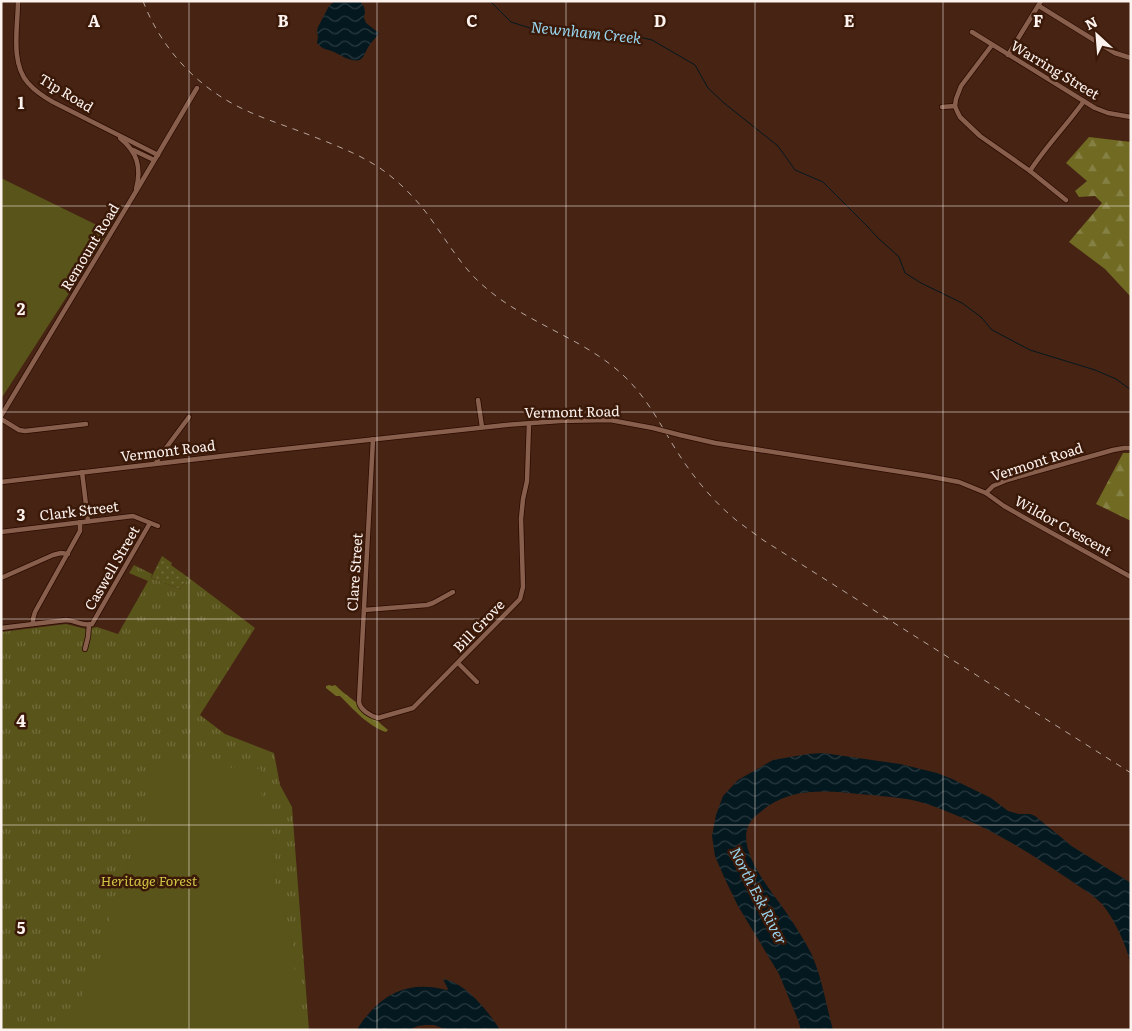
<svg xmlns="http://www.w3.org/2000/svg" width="1132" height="1031" viewBox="0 0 1132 1031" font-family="Literata,serif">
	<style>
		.grass { fill: url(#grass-dots) }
		.forest { fill: url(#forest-firs) }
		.park { fill: url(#park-tufts) }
		.pitch { fill: #59541a }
		.water { fill: url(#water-waves) }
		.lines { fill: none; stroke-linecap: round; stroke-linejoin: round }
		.stream { stroke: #04181f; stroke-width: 1 }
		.minor-casing { stroke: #2b0b00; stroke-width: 6 }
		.minor { stroke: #885f4d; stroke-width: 4.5 }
		.rail { stroke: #b8a59c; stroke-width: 1; stroke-dasharray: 6 6; stroke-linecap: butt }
		.minor-bridge-casing { stroke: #2b0b00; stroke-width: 6; stroke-linecap: butt }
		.minor-bridge { stroke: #885f4d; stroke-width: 4.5 }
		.grid { fill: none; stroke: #fcf2ee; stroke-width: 1; stroke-opacity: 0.55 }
		.labels { text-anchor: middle; stroke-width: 5; stroke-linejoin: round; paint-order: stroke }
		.street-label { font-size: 14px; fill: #fcf2ee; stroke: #3b1909 }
		.park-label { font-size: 14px; font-style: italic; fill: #d0c645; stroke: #3b1909 }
		.water-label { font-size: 15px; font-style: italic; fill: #97d6ef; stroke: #3b1909 }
		.grid-label { font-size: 16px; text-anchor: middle; font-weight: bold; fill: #fcf2ee; stroke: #3b1909; stroke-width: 5; stroke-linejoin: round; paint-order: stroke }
	</style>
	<defs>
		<pattern id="grass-dots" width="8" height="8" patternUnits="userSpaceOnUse" patternTransform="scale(1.25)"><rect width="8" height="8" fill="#59541a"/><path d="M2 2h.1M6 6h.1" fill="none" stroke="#726d3c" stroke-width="1.8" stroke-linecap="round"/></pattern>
		<pattern id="forest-firs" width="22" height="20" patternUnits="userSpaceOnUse" patternTransform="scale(1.25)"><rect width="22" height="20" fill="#706a23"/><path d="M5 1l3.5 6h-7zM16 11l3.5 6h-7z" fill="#858043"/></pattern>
		<pattern id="park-tufts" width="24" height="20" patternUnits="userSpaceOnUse" patternTransform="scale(1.25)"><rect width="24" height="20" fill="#59541a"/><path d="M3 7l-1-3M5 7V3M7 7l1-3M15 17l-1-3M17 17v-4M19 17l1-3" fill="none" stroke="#726d3c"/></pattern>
		<pattern id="water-waves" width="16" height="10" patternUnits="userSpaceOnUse" patternTransform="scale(1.25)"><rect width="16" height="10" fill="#04181f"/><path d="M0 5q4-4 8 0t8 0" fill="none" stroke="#2a3a40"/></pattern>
	</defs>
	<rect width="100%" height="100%" fill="#462313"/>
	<path class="grass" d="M 162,556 L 172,563 L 171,565 L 189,578 L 180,589 L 151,578 Z"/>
	<g class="forest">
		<path d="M 1089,137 L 1131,142 L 1131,297 L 1105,269 L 1069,242 L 1102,203 L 1095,196 L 1079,197 L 1075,191 L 1087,181 L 1066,163 Z"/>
		<path d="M 1123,453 L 1131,453 L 1131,521 L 1096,504 Z"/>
		<path d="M 329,685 L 332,686 L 335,685 C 338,687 340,690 344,693 C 357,703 370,713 382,725 L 388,730 L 386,732 C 369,727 352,708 340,696 L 336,696 L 326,688 L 326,686 Z"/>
	</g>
	<path class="park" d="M 134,565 L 152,574 L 151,578 L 180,589 L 189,578 L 255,628 L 200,715 L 225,734 L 274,753 L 280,785 L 292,807 L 309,1030 L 1,1030 L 1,632 L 66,624 L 86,629 L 97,627 L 118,634 L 148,581 L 129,573 Z"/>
	<g class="pitch">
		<path d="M 1,178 L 109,231 L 1,399 Z"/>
		<path d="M 167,759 L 217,767 L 261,769 L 262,808 L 275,845 L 274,889 L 288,922 L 293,946 L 299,1030 L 61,1030 L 94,976 L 111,930 L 108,924 L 136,842 L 147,838 L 146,771 Z"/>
	</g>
	<g class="water">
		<path d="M 335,1 L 360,1 L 364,7 L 365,12 L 364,18 L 366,23 L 379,33 C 376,38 372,41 369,46 C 366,50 365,56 361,59 C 355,64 340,55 334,52 C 327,49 323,50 317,43 L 318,37 L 317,32 L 318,27 L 329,6 Z"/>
		<path d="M 823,753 L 900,764 L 937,773 L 952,779 L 991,798 L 1008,811 L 1019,814 L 1030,814 L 1035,816 L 1073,847 L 1131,883 L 1131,967 C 1128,948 1114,917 1101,903 C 1091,893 1078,886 1067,878 C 1025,849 979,822 930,805 C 911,798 891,797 871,795 C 836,792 799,785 768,806 C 762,811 755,815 751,821 C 733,846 769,888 783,908 C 793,922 803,938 811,953 C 822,977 826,1005 833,1030 L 801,1030 L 798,1020 L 779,974 L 738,906 L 724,877 L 715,856 L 712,836 L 716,815 L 723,796 L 738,780 L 773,760 L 808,754 Z"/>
		<path d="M 443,979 C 465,982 489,1012 500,1030 L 448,1030 L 434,1025 L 426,1025 L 418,1026 L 408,1030 L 357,1030 C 361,1022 366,1017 371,1011 C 392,988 417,982 447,990 L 448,989 Z"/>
	</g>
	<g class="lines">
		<path class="stream" d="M 490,1 L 511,22 L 530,28 L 631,35 L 652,40 L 695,65 L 708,88 L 724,103 L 778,146 L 795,170 L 823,182 L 867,226 L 877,237 L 899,257 L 905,273 L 921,283 L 962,303 L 981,317 L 992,330 L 1030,350 L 1095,370 L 1116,379 L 1131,390"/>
		<defs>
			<g id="minor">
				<path d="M 18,1 C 18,26 10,63 28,83 C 35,91 44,97 53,102 L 158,155"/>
				<path d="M 1039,6 L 1115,53 L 1131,58"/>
				<path d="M 972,32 L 1095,108 L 1108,113 L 1131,117"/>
				<path d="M 992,45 L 961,86 L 956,99 L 955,106 L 957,111 L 960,117 L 980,136 L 1030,171 L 1066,200"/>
				<path d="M 1008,55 L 1041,1"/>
				<path d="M 942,107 L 955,106"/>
				<path d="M 120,138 C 137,152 142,167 136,189"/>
				<path d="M 133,150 L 154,160"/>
				<path d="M 1030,171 C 1046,146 1067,125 1084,101"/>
				<path d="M 478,400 L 482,427"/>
				<path d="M 1,416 L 141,183 L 197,88"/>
				<path d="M 1,419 L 19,430 L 25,431 L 86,424"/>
				<path d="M 680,435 L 715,443 L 927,476 L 959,482 L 986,493 L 1004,506 L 1025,518 L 1131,577"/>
				<path d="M 373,439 L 359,702 C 360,710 371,716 378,718 L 413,708 L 520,599 L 523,587 L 521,519 L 523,499 L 527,481 L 529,423"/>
				<path d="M 156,463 L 160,456 L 189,417"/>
				<path d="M 82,472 L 88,521"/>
				<path d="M 1,482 L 257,452 L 506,425 L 560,421 L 610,420 L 653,428"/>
				<path d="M 986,493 L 993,486 L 1007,480 L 1113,450 L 1124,448 L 1131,448"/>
				<path d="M 1,532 L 133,516 L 158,526"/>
				<path d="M 1,578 L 53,555 L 61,553 L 68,554"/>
				<path d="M 364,610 L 427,605 L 433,603 L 453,592"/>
				<path d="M 33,624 L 33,619 L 35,612 L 80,531 L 80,522"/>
				<path d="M 1,628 L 66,620 C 75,620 83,627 92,624 L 150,523"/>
				<path d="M 85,649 L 88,637 L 89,625"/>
				<path d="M 458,663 L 477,682"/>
			</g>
		</defs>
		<use href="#minor" class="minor-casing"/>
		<use href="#minor" class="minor"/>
		<path class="rail" d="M 143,1 C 160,46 194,84 237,106 C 260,118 287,126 312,136 C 337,146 362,155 384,171 C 403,185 420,203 433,222 C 450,246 464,270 486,288 C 530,326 591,340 631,383 C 652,406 662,428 678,453 C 694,478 713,501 736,520 C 745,527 754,533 763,540 L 1131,773"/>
		<defs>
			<path id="minor-bridge" d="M 653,428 L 680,435"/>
		</defs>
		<use href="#minor-bridge" class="minor-bridge-casing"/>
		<use href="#minor-bridge" class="minor-bridge"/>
	</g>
	<path class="grid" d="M 189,1 L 189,1030M 377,1 L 377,1030M 566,1 L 566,1030M 755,1 L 755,1030M 943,1 L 943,1030M 1,206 L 1131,206M 1,412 L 1131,412M 1,619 L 1131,619M 1,825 L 1131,825"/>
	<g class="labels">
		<g class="street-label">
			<text transform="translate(1055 70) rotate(31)" y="5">Warring Street</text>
			<text transform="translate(66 93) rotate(31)" y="5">Tip Road</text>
			<text transform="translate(90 247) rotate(-59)" y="5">Remount Road</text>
			<text transform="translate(572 412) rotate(-1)" y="5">Vermont Road</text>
			<text transform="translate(168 451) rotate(-7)" y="5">Vermont Road</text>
			<text transform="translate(1037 462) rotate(-18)" y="5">Vermont Road</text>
			<text transform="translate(79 511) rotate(-7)" y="5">Clark Street</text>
			<text transform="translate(1063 526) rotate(29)" y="5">Wildor Crescent</text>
			<text transform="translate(112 568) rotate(-60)" y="5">Caswell Street</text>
			<text transform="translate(355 572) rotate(-86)" y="5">Clare Street</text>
			<text transform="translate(479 626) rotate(-46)" y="5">Bill Grove</text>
		</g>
		<g class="park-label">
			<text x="149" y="886">Heritage Forest</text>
		</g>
		<g class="water-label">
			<text transform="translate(586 33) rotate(6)" y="5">Newnham Creek</text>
			<text transform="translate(758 896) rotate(63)" y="5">North Esk River</text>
		</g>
	</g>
	<g class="grid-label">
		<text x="94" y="27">A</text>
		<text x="283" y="27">B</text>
		<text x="472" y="27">C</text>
		<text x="660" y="27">D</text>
		<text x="849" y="27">E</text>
		<text x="1038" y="27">F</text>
		<text x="21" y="109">1</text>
		<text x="21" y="315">2</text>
		<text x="21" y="521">3</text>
		<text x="21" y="727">4</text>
		<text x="21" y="934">5</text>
	</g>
	<rect width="1132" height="1031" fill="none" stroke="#fcf2ee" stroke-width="5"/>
	<g transform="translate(1097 35) rotate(334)" stroke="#3b1909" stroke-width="4" paint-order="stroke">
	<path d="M0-4L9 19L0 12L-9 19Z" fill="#fcf2ee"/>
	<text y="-8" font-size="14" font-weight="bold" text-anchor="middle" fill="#fcf2ee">N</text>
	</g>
</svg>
